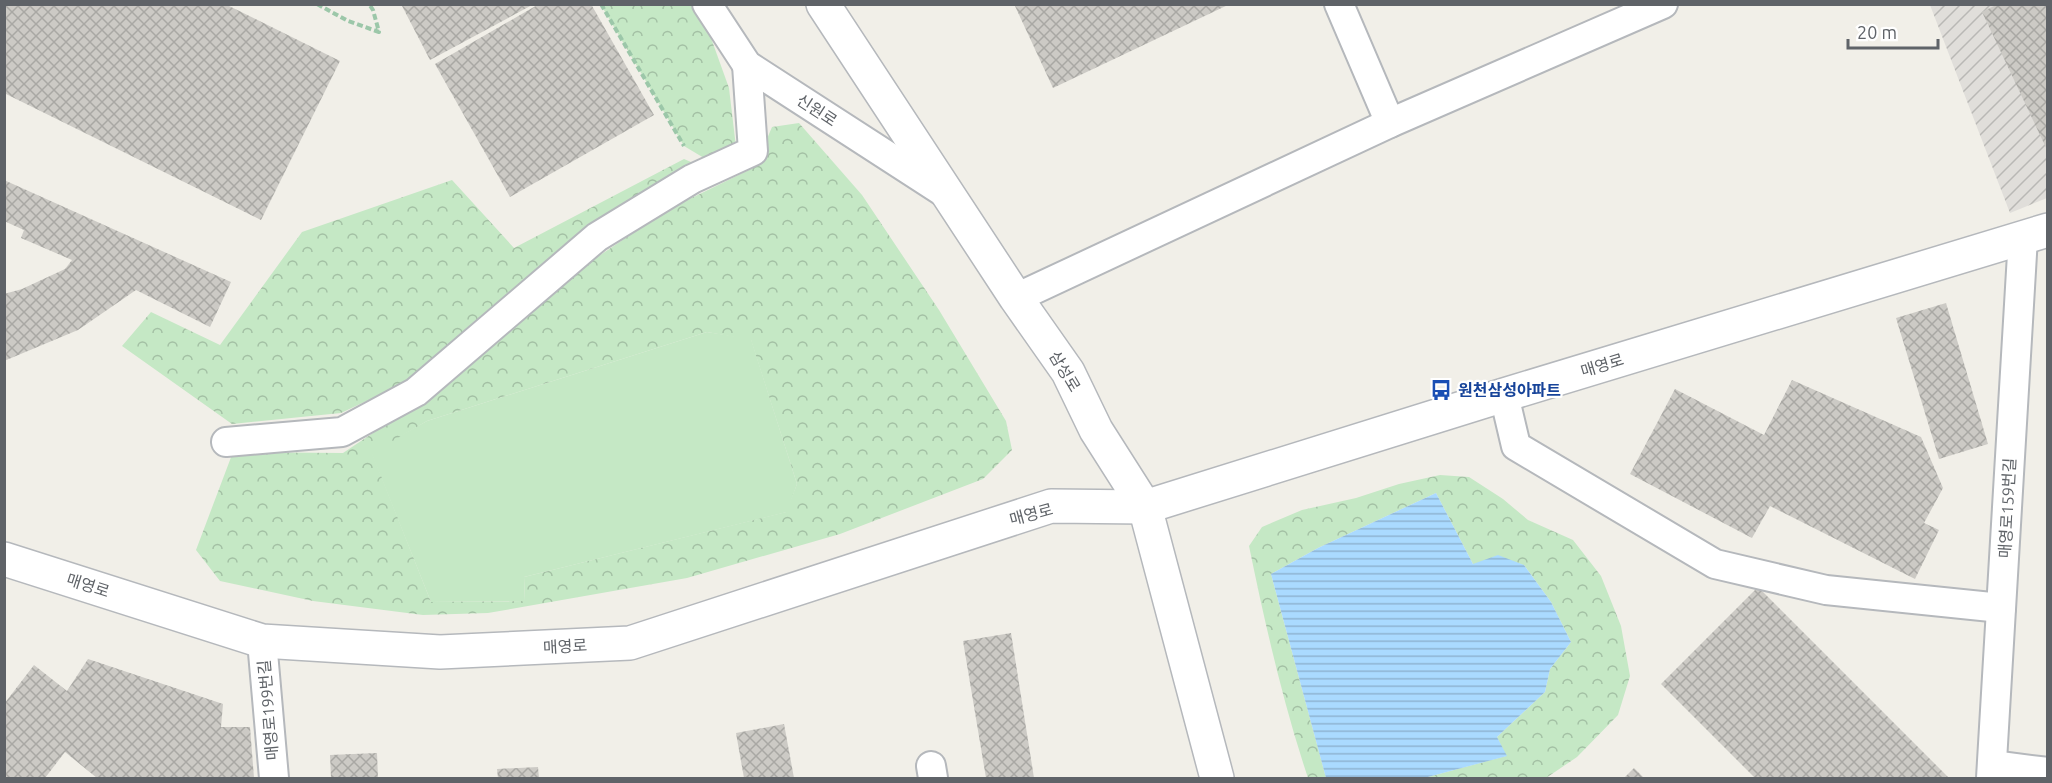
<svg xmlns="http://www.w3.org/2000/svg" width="2052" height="783" viewBox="0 0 2052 783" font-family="Ubuntu,'Noto Sans KR',sans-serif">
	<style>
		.industrial { fill: url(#industrial-furrows) }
		.green { fill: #c5e8c5 }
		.forest { fill: url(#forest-crowns); fill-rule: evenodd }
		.water { fill: url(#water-rules) }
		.building { fill: url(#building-cross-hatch) }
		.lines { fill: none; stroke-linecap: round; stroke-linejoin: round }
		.minor-casing { stroke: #b5b8bc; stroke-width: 32 }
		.tertiary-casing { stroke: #b5b8bc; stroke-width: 36 }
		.path { stroke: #9cc7a9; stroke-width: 4; stroke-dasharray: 6 3; stroke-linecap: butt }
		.minor { stroke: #fff; stroke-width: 28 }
		.tertiary { stroke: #fff; stroke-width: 33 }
		.labels { text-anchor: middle; stroke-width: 4.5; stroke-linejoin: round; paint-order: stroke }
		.street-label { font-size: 16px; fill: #5f6368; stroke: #fff }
		.transit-label { font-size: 16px; font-weight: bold; fill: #164399; stroke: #fff; text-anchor: start }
	</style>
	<defs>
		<pattern id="industrial-furrows" width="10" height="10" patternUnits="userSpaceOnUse" patternTransform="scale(1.5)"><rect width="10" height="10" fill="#e0deda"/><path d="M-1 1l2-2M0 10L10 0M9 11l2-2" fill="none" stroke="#b9b8b5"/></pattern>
		<pattern id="forest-crowns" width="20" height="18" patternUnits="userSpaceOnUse" patternTransform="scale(1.5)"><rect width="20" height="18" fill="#c5e8c5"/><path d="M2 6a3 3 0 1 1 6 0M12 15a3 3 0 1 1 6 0" fill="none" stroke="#a3c0a4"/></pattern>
		<pattern id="water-rules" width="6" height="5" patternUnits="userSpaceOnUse" patternTransform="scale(1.5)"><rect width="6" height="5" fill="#aadaff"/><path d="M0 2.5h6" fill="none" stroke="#8eb4d2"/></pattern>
		<pattern id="building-cross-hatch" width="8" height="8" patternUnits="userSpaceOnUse" patternTransform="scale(1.5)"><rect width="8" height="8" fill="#cccac5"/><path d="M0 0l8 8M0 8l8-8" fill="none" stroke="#a9a8a4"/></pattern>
	</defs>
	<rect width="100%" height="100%" fill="#f1efe8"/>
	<path class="industrial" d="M 1930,5 L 2047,5 L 2047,198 L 2010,213 Z"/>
	<path class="green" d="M 707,332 L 751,339 L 797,484 L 787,512 L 524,577 L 525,601 L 431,602 L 371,452 L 427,421 Z"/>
	<g class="forest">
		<path d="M 601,5 L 697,5 L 702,13 L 729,88 L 736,147 L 719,167 L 684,146 Z"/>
		<path d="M 799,123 L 862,195 L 939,310 L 1006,421 L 1012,450 L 983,479 L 840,534 L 687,578 L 488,613 L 423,615 L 313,601 L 220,581 L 196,550 L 233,452 L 343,453 L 445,385 L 590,262 L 667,210 L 755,167 L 772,127 ZM 707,332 L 751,340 L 797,484 L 786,512 L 524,577 L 525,601 L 431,602 L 372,453 L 427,421 Z"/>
		<path d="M 684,159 L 698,165 L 413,379 L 341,413 L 232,424 L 122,346 L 151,312 L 220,345 L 302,232 L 452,180 L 514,248 Z"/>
		<path d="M 1440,475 L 1469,477 L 1503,499 L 1528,520 L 1573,540 L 1601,576 L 1621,626 L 1630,676 L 1618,715 L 1577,757 L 1546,778 L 1424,778 L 1506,756 L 1497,737 L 1545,692 L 1550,669 L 1571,642 L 1551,602 L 1524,565 L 1473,564 L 1436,493 L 1318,548 L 1271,574 L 1326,778 L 1308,778 C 1283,703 1265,624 1249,546 L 1262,527 L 1302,510 L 1356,498 L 1399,484 Z"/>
	</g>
	<path class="water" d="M 1436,493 L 1473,564 L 1498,555 L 1524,565 L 1551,602 L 1571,642 L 1550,669 L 1545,692 L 1497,737 L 1507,756 L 1424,778 L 1326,778 L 1271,574 L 1318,548 Z"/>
	<g class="building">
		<path d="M 4,4 L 225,4 L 340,61 L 261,220 L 4,93 Z"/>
		<path d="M 401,4 L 534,4 L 430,60 Z"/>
		<path d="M 539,4 L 591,4 L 654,115 L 510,197 L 435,64 Z"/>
		<path d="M 1014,4 L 1230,4 L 1053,88 Z"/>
		<path d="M 1998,4 L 2048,4 L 2048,152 L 1982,12 Z"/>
		<path d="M 4,180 L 231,282 L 210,327 L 136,290 L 78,330 L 4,361 L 4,294 L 22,289 L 65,269 L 72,260 L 21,238 L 24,230 L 4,221 Z"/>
		<path d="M 1946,303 L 1988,444 L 1939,459 L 1896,318 Z"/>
		<path d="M 1792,380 L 1921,437 L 1943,488 L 1924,523 L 1939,530 L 1915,579 L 1770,506 L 1752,538 L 1630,474 L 1675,389 L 1764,435 Z"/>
		<path d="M 1758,587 L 1949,778 L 1755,778 L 1661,684 Z"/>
		<path d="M 1011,633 L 1034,778 L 986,778 L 963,641 Z"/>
		<path d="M 88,659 L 223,704 L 221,727 L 250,727 L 254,778 L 97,778 L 65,752 L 45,778 L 4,778 L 4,704 L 34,665 L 67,691 Z"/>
		<path d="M 784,724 L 794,778 L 744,778 L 736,733 Z"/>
		<path d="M 377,753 L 378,778 L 331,778 L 330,755 Z"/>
		<path d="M 538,767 L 539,778 L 498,778 L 497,769 Z"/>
		<path d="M 1634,768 L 1644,778 L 1624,778 Z"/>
	</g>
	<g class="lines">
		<defs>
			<g id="minor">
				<path d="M 707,4 L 747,65 L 945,193"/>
				<path d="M 1339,4 L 1390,123"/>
				<path d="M 1016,298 L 1390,123 L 1663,4"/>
				<path d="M 1504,395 L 1516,446 L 1715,564 L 1826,590 L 2001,608"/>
				<path d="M 226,442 L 342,432 L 416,392 L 597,237 L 692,179 L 753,151 L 747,65"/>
				<path d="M 262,641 L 274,778"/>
				<path d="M 1992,765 L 2048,772"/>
				<path d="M 931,766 L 933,778"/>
				<path d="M 1991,778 L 2023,237"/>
			</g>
			<g id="tertiary">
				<path d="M 823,4 L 1016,298 L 1068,372 L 1096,430 L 1145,507 L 1217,778"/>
				<path d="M 4,559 L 262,641 L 440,652 L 630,643 L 1051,506 L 1145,507 L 1504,395 L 2048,230"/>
			</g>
		</defs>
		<use href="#minor" class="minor-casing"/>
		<use href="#tertiary" class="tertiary-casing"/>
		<g class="path">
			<path d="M 317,4 L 348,21 L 379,32 L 373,10 L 369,4"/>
			<path d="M 601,4 L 684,146"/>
		</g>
		<use href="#minor" class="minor"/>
		<use href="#tertiary" class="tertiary"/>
	</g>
	<defs>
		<symbol id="bus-bare" viewBox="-9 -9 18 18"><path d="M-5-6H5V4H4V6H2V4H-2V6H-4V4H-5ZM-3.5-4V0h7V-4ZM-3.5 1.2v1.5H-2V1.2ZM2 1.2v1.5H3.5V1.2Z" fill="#1a4fb4" stroke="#fff" stroke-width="2.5" paint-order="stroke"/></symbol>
	</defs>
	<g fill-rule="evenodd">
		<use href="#bus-bare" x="1426" y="375" width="30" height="30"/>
	</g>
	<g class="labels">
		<g class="street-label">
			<text transform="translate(817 110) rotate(33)" y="6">신원로</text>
			<text transform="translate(1602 365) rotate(-17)" y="6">매영로</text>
			<text transform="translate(1065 371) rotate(59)" y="6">삼성로</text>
			<text transform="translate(2007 508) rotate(-87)" y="6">매영로159번길</text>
			<text transform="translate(1031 514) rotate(-15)" y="6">매영로</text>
			<text transform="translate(88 585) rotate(18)" y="6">매영로</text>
			<text transform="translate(565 646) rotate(-3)" y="6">매영로</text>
			<text transform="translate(268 710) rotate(-95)" y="6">매영로199번길</text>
		</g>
		<g class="transit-label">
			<text x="1458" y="396">원천삼성아파트</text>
		</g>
	</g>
	<rect width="2052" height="783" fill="none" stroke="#5f6368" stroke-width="12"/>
	<path d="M1848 39v9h90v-9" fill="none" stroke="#5f6368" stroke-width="3"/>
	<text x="1857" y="39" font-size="18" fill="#5f6368" stroke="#ffffff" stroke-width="4.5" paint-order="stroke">20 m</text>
</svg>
